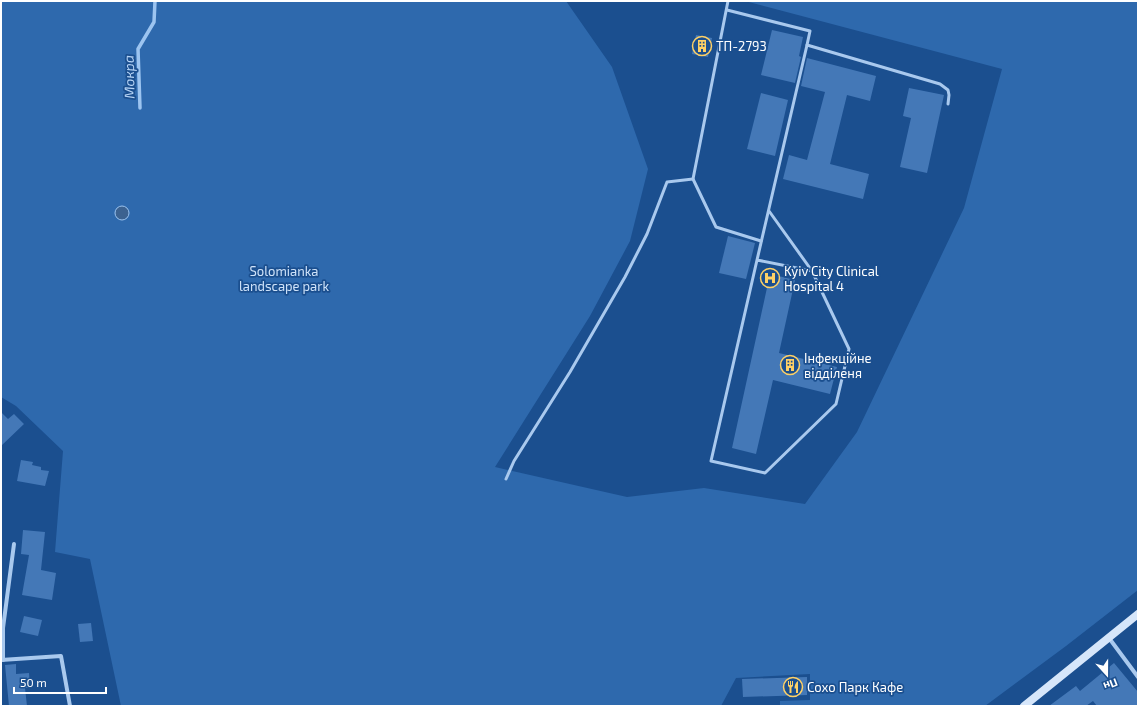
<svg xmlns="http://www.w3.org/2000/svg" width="1139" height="707" viewBox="0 0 1139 707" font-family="'Exo 2',sans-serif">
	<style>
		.green { fill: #2e69ad }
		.water { fill: #3c6290; stroke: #9cc4f0 }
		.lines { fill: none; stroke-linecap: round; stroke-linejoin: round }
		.stream { stroke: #9cc4f0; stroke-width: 3.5 }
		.building { fill: #4478b7 }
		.lane { stroke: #a9c9ee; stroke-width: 3 }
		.street { stroke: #a9c9ee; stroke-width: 4 }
		.secondary { stroke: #d6e6fa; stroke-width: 8 }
		.labels { text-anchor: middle; stroke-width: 3.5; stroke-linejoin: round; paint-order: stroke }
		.poi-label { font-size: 13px; fill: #fff; stroke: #1b4f8f; text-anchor: start }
		.park-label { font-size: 13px; fill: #cfe3fa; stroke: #1b4f8f }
		.water-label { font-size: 14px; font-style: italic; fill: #b5d3f5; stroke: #1b4f8f }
	</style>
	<rect width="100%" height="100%" fill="#1b4f8f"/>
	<path class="green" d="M 1,1 L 566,1 L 612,67 L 648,169 L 630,241 L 590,316 L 495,467 L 627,497 L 704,488 L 805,504 L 857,432 L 964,208 L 1002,69 L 745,1 L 1138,1 L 1138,590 L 1066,646 L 985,706 L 780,706 L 780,701 L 810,700 L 810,674 L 736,678 L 721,706 L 121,706 L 90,559 L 55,552 L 63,451 L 16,406 L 1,397 Z"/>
	<circle class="water" cx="122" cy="213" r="7"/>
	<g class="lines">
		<path class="stream" d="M 140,108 L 138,49 L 154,22 L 155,1"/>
	</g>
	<g class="building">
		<path d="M 772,30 L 803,37 L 799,56 L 801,57 L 795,83 L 761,75 Z"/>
		<path d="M 696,35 L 712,38 L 708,57 L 692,54 Z"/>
		<path d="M 807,58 L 876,76 L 870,101 L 847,95 L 830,164 L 869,174 L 863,199 L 783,179 L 789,155 L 807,160 L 825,92 L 801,86 Z"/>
		<path d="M 909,88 L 944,95 L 927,173 L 900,167 L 911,118 L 903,116 Z"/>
		<path d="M 761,93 L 788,100 L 775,156 L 747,149 Z"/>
		<path d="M 728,236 L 755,243 L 746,279 L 719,273 Z"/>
		<path d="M 770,274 L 795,280 L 779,353 L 837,367 L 830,394 L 773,380 L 756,454 L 732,448 Z"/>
		<path d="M 1,412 L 8,419 L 14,414 L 24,424 L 1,446 Z"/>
		<path d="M 21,460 L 33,462 L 32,465 L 41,467 L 41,470 L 49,471 L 45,486 L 17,481 Z"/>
		<path d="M 23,530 L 45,532 L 41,570 L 56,573 L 52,600 L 22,595 L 29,555 L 21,554 Z"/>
		<path d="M 24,616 L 42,620 L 38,636 L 20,632 Z"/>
		<path d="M 91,623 L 93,641 L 80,642 L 78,624 Z"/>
		<path d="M 1114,663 L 1138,692 L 1138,706 L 1097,706 L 1093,701 L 1086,706 L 1049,706 L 1076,686 L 1080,691 Z"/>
		<path d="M 16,664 L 16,674 L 29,673 L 30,688 L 25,688 L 27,706 L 9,706 L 5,665 Z"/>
		<path d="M 807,677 L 807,695 L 743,697 L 742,679 Z"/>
	</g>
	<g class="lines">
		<g class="lane">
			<path d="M 728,1 L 693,179 L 716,227 L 761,241"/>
			<path d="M 727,10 L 810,31 L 807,45 L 940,84 L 948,90 L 949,95 L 948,104"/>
			<path d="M 769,211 L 812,271"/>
			<path d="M 757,260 L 711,461 L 765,473 L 836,404 L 849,349 L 812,271 L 757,260 L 807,45"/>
			<path d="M 506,479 L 514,461 L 570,372 L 625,277 L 647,234 L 667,182 L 693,179"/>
		</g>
		<g class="street">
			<path d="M 1109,638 L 1138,677"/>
			<path d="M 1,660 L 61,656 L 70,706"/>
			<path d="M 3,660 L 3,628 L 14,544"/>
		</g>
		<path class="secondary" d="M 1024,706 L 1138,614"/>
	</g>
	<defs>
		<symbol id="building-ring" viewBox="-11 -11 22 22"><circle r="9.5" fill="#1b4f8f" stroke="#ffd166" stroke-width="1.5"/><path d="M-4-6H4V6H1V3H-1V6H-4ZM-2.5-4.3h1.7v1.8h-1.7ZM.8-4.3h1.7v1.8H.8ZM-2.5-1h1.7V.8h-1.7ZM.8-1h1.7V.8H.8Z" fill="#ffd166"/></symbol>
		<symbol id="hospital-ring" viewBox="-11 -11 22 22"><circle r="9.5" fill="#1b4f8f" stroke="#ffd166" stroke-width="1.5"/><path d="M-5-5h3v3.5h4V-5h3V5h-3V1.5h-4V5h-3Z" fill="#ffd166"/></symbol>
		<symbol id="restaurant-ring" viewBox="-11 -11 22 22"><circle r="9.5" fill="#1b4f8f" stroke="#ffd166" stroke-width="1.5"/><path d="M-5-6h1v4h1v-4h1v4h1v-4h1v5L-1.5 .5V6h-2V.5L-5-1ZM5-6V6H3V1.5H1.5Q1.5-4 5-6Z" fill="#ffd166"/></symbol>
	</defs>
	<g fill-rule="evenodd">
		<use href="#building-ring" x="691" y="35" width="22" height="22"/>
		<use href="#hospital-ring" x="759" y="267" width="22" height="22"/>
		<use href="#building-ring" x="779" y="354" width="22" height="22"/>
		<use href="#restaurant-ring" x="782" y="676" width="22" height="22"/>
	</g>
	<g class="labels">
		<g class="poi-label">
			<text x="716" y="51">ТП-2793</text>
			<text x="784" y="276">Kyiv City Clinical<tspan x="784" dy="15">Hospital 4</tspan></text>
			<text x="804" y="363">Інфекційне<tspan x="804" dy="15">відділеня</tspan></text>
			<text x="807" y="692">Сохо Парк Кафе</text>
		</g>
		<g class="park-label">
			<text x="284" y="276">Solomianka<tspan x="284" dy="15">landscape park</tspan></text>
		</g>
		<g class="water-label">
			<text transform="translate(129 77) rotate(-91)" y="5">Мокра</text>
		</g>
	</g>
	<rect width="1139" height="707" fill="none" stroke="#ffffff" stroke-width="4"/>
	<g transform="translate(1107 675) rotate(159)" stroke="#1b4f8f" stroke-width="3" paint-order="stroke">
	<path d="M0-3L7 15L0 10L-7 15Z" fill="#ffffff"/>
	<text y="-6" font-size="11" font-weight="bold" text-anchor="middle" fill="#ffffff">Пн</text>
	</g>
	<path d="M14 687v6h92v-6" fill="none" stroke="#ffffff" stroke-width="2"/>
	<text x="20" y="687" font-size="12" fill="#ffffff" stroke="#1b4f8f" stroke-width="3" paint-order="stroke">50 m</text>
</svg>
